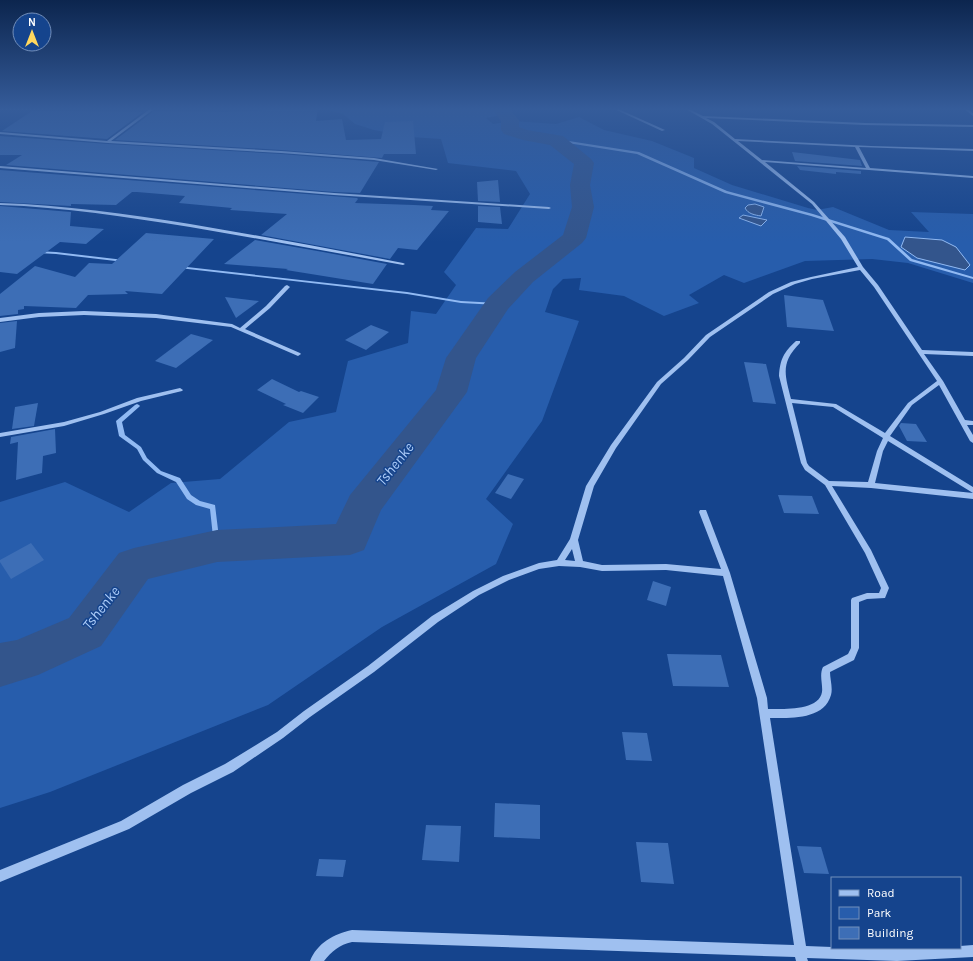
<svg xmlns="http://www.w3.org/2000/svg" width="973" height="961" viewBox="0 0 973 961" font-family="Karla,sans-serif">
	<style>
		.green { fill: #275dac }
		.water { fill: #33558c; stroke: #91baf3 }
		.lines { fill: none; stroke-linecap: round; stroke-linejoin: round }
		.stream { fill: #91baf3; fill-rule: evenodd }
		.river { fill: #33558c; fill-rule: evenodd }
		.building { fill: #3d6eb6 }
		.minor { fill: #9fc0f0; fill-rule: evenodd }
		.labels { text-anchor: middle; stroke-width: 3; stroke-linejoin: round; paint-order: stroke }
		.water-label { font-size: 15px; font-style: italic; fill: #aacaf7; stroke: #15448d }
	</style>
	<rect width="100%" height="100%" fill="#15448d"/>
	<path class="green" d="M 327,108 L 512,108 L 512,113 L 486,118 L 493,124 L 513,121 L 556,124 L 579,117 L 604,130 L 652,141 L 694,158 L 694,168 L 732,185 L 808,208 L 817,210 L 833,207 L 889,230 L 929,232 L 911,212 L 973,214 L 973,283 L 908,263 L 872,259 L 805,261 L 744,283 L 724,275 L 689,295 L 699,303 L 664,316 L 624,296 L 579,290 L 581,278 L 563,279 L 553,289 L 545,312 L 579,321 L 542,421 L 486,499 L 513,524 L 496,564 L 382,627 L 268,705 L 50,792 L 0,808 L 0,502 L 65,482 L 129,512 L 171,483 L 220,479 L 289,422 L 336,412 L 348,361 L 408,343 L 411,311 L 436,314 L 456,285 L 444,272 L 476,228 L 508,229 L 530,194 L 516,171 L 448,163 L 441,139 L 411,137 L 374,130 L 355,124 L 343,114 L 328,110 Z"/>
	<g class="water">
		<path d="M 755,204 L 764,207 L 761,216 C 755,215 748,214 745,208 L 748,205 Z"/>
		<path d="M 743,215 L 767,220 L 761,226 L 739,218 Z"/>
		<path d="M 905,237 L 942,240 L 956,247 L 970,265 L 965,270 L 917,258 L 901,247 Z"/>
	</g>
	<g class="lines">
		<g class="stream">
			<path d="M 556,139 L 639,152 L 727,191 L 813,214 L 889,238 L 912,259 L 973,277 L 973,279 L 910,261 L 887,240 L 811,216 L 725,193 L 637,154 L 555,141 Z"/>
			<path d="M 37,251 L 56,252 L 124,260 L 126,261 L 124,262 L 56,254 L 38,253 L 37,253 Z"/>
			<path d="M 178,266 L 407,292 L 461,301 L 498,303 L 500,304 L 498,305 L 461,303 L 407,294 L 179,268 L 177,267 Z"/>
			<path d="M 137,404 L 139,405 L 140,406 L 139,407 L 122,422 L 125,435 L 141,447 L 147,458 L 161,471 L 180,478 L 191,495 L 200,501 L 215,505 L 220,546 L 219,548 L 217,549 L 215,548 L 214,546 L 210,509 L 196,505 L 187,499 L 176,482 L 157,473 L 143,460 L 137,449 L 119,436 L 116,421 L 135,405 Z"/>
		</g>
		<path class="river" d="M 492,108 L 508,108 L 519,120 L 519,127 L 527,130 L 563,136 L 591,159 L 594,163 L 590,185 L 594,207 L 586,238 L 582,243 L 533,282 L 508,309 L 476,358 L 467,392 L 381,510 L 364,550 L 350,555 L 217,562 L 148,579 L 101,646 L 38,675 L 0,687 L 0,643 L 17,640 L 69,618 L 119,553 L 134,548 L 217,530 L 336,524 L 350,495 L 436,390 L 446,358 L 488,298 L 515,272 L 563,235 L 572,207 L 570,185 L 574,164 L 550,145 L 523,140 L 504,134 L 501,130 L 501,121 Z"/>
	</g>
	<g class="building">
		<path d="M 318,108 L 316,121 L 342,119 L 346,140 L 381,139 L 385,122 L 413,121 L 416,154 L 384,154 L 382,158 L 281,150 L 115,140 L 154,111 L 227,112 Z"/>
		<path d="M 32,111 L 74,111 L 143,112 L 107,139 L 2,131 Z"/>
		<path d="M 0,136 L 108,144 L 281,154 L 379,162 L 360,193 L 334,192 L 6,165 L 22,155 L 0,155 Z"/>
		<path d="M 792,152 L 860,160 L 862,166 L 795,161 Z"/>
		<path d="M 797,166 L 861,171 L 861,174 L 836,172 L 836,174 L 800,170 Z"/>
		<path d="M 0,170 L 357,198 L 358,199 L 355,203 L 414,205 L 433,206 L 431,210 L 449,211 L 417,250 L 398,248 L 390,259 L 261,235 L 287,214 L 230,210 L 232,208 L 179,203 L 185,196 L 137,192 L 132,192 L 116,205 L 71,204 L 71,206 L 0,202 Z"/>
		<path d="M 498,180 L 500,202 L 478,201 L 477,182 Z"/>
		<path d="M 0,206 L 71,212 L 70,226 L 104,229 L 86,244 L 60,242 L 17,274 L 0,272 Z"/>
		<path d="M 478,206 L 500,207 L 502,224 L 478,222 Z"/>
		<path d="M 146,233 L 214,239 L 162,294 L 125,291 L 128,294 L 88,295 L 76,308 L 24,306 L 24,309 L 18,310 L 18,314 L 0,316 L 0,294 L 35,266 L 75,277 L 89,263 L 112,264 Z"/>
		<path d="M 255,240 L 323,252 L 387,264 L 373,284 L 286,270 L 288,269 L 224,264 Z"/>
		<path d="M 784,295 L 823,300 L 834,331 L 787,327 Z"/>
		<path d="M 225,297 L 259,301 L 236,318 Z"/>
		<path d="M 17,321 L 15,348 L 0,352 L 0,323 Z"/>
		<path d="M 371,325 L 389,332 L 366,350 L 345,340 Z"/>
		<path d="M 191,334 L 213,340 L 176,368 L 155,361 Z"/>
		<path d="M 744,362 L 766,364 L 776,404 L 753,402 Z"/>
		<path d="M 272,379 L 299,392 L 301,391 L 319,397 L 303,413 L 283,405 L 286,404 L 257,390 Z"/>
		<path d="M 38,403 L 34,426 L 12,429 L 15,407 Z"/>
		<path d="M 901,423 L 916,424 L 927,442 L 907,441 L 899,426 Z"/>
		<path d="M 55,429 L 56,453 L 43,456 L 42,473 L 16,480 L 18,442 L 10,444 L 11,437 Z"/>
		<path d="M 508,474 L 524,479 L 511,499 L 495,493 Z"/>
		<path d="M 778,495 L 812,496 L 819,514 L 784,513 Z"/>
		<path d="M 31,543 L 44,560 L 11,579 L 0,562 L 0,560 Z"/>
		<path d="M 653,581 L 671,587 L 666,606 L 647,600 Z"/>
		<path d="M 667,654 L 721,655 L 729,687 L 673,686 Z"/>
		<path d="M 622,732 L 647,733 L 652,761 L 626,760 Z"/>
		<path d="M 495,803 L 540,805 L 540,839 L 494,837 Z"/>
		<path d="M 426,825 L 461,826 L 459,862 L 422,860 Z"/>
		<path d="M 636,842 L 668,843 L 674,884 L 641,882 Z"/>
		<path d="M 797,846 L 821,847 L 829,874 L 804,873 Z"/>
		<path d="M 319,859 L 346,860 L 343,877 L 316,876 Z"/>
	</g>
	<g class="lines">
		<g class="minor">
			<path d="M 0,108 L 258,108 L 257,109 L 154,109 L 111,141 L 281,151 L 374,158 L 438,169 L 436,170 L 374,160 L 281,153 L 108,143 L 0,134 L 0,132 L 107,141 L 150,109 L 0,110 Z"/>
			<path d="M 612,108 L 616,108 L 665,130 L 662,131 Z"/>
			<path d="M 684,108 L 687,108 L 703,116 L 865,123 L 973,125 L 973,127 L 865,125 L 706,118 L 714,122 L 735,139 L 871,146 L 973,149 L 973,151 L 859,147 L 870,168 L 973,176 L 973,178 L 765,162 L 814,202 L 845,237 L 863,267 L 878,285 L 922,350 L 973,352 L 973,356 L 924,354 L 943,381 L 965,420 L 973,421 L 973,425 L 967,425 L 973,435 L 973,443 L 970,441 L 939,385 L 912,405 L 890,436 L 973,487 L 973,493 L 888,441 L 883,451 L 875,483 L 973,493 L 973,499 L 871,488 L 832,486 L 871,550 L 889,588 L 885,598 L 867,599 L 859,602 L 859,648 L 854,660 L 830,672 C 830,679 833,688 831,695 C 824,720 790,718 770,718 L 806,946 L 832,947 L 832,948 L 897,949 L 960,948 L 960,946 L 973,945 L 973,957 L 897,961 L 807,958 L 808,961 L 796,961 L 795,957 L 352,942 C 339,945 332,951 324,961 L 310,961 C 317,943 334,934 352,930 L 794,945 L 757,698 L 723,576 L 666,570 L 602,571 L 580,567 L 559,566 L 539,569 L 509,580 L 479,595 L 438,622 L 374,672 L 310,717 L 283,738 L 233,772 L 191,793 L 129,829 L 0,882 L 0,870 L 121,821 L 183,785 L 225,764 L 277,732 L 304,711 L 368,666 L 432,616 L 473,591 L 503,576 L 539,563 L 557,560 L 570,539 L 586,486 L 611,445 L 657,382 L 684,358 L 706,335 L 769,292 L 791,282 L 811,277 L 858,267 L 841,239 L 812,204 L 712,124 ZM 738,141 L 855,147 L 866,168 L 762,160 ZM 860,270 L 874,287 L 937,381 L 908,403 L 885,433 L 836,404 L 791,399 C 785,375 780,363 800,343 L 800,341 L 796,341 C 784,352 780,359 779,376 L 801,463 L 805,470 L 825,485 L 865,553 L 881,588 L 879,593 L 867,593 L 852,598 L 851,600 L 851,648 L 848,654 L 823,667 C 819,675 823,684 822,692 C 819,711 783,709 768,709 L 767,698 L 730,573 L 706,510 L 700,510 L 699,512 L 721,569 L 666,564 L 602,565 L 583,561 L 578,540 L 594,486 L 616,448 L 661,384 L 688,360 L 710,337 L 773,294 L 795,284 L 812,279 ZM 792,403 L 833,407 L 883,438 L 877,451 L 868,482 L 829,481 L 809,466 L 807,463 ZM 572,549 L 575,561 L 565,560 Z"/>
			<path d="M 963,108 L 966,108 L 973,113 L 973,116 Z"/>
			<path d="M 0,166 L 334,193 L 549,207 L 551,208 L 549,209 L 334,195 L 0,168 Z"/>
			<path d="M 0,203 C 64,205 127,214 190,224 C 261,236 332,249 403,263 L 405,264 L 403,265 C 332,252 261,239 190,227 C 127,217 64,207 0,205 Z"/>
			<path d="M 287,285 L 290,287 L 289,288 L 270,308 L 245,329 L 300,353 L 301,354 L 298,356 L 231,327 L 156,318 L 84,315 L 39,317 L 0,322 L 0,318 L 39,313 L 84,311 L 156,314 L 232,324 L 240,328 L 266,306 L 285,286 Z"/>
			<path d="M 180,388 L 183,390 L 182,391 L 141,401 L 104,414 L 64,426 L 0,437 L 0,433 L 64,422 L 100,412 L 137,398 Z"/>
		</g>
	</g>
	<linearGradient id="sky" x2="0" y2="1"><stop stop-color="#0c254e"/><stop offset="0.45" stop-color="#355c9a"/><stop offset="1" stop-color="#355c9a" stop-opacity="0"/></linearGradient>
	<rect width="973" height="242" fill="url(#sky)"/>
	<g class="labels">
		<g class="water-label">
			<text transform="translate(395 464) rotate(-52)" y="5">Tshenke</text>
			<text transform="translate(101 608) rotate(-52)" y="5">Tshenke</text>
		</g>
	</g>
	<rect x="831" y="877" width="130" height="72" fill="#15448d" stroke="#738fbb"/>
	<rect x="839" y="890" width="20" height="6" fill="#9fc0f0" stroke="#738fbb"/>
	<text x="867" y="897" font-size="12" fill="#ffffff">Road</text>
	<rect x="839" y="907" width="20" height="12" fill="#275dac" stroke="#738fbb"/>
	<text x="867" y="917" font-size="12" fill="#ffffff">Park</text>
	<rect x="839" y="927" width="20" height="12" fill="#3d6eb6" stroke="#738fbb"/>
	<text x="867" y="937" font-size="12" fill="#ffffff">Building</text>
	<g transform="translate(32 32)"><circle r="19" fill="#15448d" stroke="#738fbb"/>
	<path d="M0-3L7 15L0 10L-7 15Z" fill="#ffd85e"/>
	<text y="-6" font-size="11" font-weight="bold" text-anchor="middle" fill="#ffffff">N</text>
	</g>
</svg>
